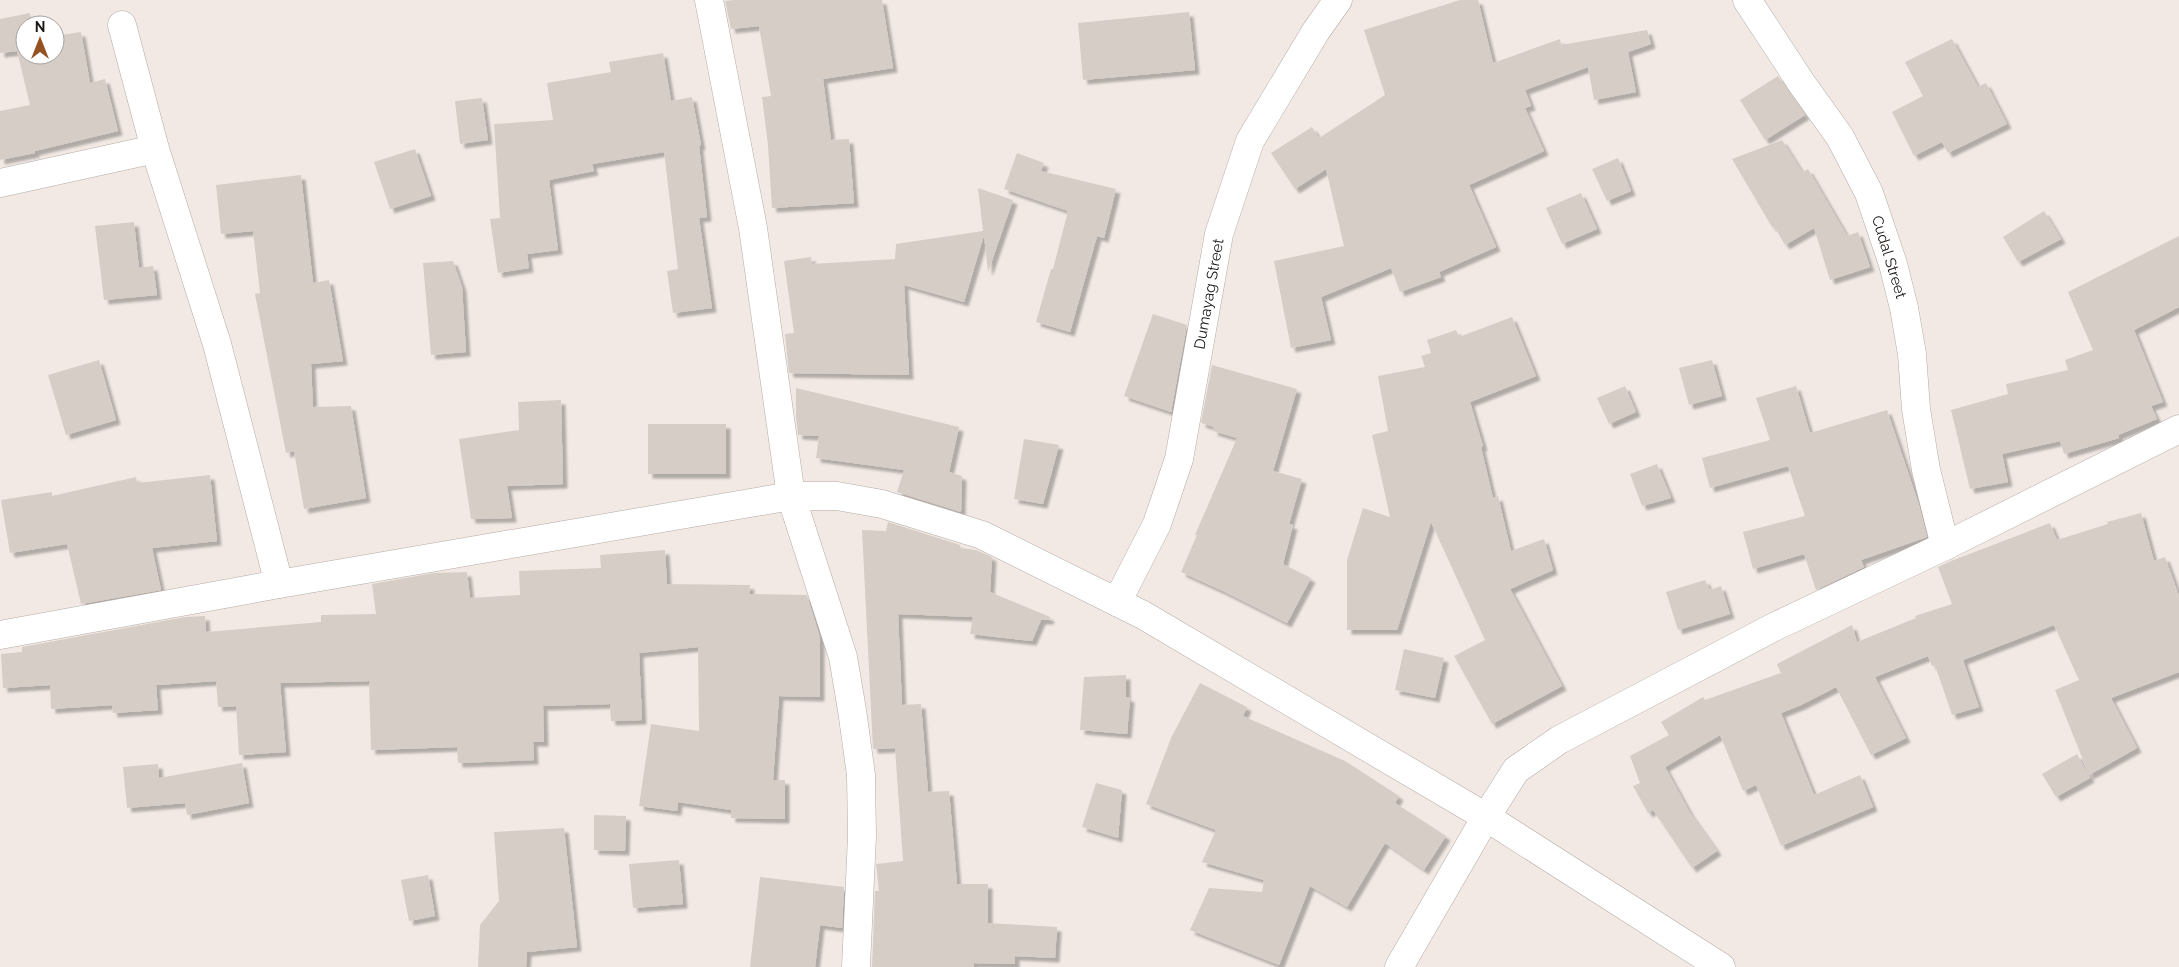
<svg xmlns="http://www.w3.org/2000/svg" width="2179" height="967" viewBox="0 0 2179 967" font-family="Raleway,sans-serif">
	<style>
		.building { fill: #d6cdc7; filter: url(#shadow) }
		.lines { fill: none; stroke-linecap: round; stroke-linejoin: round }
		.minor-casing { stroke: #b4aba6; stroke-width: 29 }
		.minor { stroke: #fff; stroke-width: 28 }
		.labels { text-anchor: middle; stroke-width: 4.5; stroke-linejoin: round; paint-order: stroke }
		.street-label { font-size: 15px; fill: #1a1715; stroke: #fff }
	</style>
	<defs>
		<filter id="shadow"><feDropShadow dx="4.5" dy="4.5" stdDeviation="1" flood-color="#0004"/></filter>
	</defs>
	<rect width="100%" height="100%" fill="#f2e9e4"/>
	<g class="building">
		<path d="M 734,0 L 882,0 L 893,68 L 823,79 L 831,140 L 849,139 L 854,203 L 772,208 L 768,145 L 762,97 L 771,96 L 759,26 L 731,29 L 725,1 Z"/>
		<path d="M 1460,0 L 1478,0 L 1493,63 L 1560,39 L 1561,45 L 1647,30 L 1651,44 L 1628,52 L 1636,92 L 1594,100 L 1588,67 L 1525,90 L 1531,106 L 1525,108 L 1544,151 L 1469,185 L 1496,247 L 1439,272 L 1441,277 L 1400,292 L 1391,268 L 1321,297 L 1331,340 L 1291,348 L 1274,261 L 1344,246 L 1326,169 L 1295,189 L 1271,153 L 1312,127 L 1319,138 L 1385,95 L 1364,30 Z"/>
		<path d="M 1189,12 L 1195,70 L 1083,80 L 1078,23 Z"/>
		<path d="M 30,13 L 32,25 L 25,25 L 25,55 L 55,55 L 55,36 L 81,32 L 90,83 L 105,79 L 118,131 L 35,151 L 35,153 L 0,160 L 0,111 L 30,105 L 17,51 L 0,53 L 0,19 Z"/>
		<path d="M 1952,39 L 1978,87 L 1986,83 L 2007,124 L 1948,153 L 1942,142 L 1914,156 L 1892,112 L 1923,96 L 1905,62 Z"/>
		<path d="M 663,53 L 671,101 L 692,97 L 701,145 L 699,146 L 707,217 L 699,218 L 712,308 L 673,313 L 667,271 L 678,269 L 664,152 L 592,164 L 594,171 L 549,180 L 558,250 L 527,254 L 529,268 L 498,273 L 490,219 L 500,218 L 494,124 L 553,120 L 547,83 L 611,72 L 609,62 Z"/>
		<path d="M 1778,76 L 1805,115 L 1765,140 L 1740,100 Z"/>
		<path d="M 482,98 L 488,140 L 460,144 L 455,101 Z"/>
		<path d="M 1782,140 L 1802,172 L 1808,169 L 1847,236 L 1858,232 L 1870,267 L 1830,280 L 1814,228 L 1785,245 L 1774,226 L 1772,227 L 1732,159 Z"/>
		<path d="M 415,149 L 431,196 L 390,209 L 374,162 Z"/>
		<path d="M 1017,153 L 1044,163 L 1041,171 L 1116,189 L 1104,238 L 1097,236 L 1070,332 L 1036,322 L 1051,269 L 1053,269 L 1068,211 L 1004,189 Z"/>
		<path d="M 1618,158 L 1631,191 L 1607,201 L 1592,169 Z"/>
		<path d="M 301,175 L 313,283 L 329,280 L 343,361 L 311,364 L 313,407 L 351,406 L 366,498 L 304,509 L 294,451 L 286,453 L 255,294 L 260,293 L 253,231 L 221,234 L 216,185 Z"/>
		<path d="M 978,188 L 1013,200 L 988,272 L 984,235 L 964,302 L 904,285 L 909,375 L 789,373 L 785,334 L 794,333 L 784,261 L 811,257 L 812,264 L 895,259 L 896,244 L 983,231 Z"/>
		<path d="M 1581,193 L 1597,229 L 1562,244 L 1546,208 Z"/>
		<path d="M 2044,211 L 2061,239 L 2018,262 L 2003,237 Z"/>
		<path d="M 134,222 L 139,268 L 153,266 L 157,295 L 104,300 L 95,226 Z"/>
		<path d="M 2179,236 L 2179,307 L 2134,330 L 2163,402 L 2151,406 L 2157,419 L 2118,435 L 2119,438 L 2064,454 L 2060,441 L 2002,454 L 2008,482 L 1970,489 L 1951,410 L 2008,394 L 2006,384 L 2068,370 L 2065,360 L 2093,350 L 2068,292 Z"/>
		<path d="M 453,261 L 462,287 L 466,352 L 431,355 L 423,263 Z"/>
		<path d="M 1153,314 L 1187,325 L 1171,412 L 1124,396 Z"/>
		<path d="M 1512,317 L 1536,376 L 1470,402 L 1483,446 L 1481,447 L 1493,498 L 1498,496 L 1511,551 L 1544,539 L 1553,570 L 1510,589 L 1562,686 L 1492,724 L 1454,656 L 1485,640 L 1431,522 L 1397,630 L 1347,630 L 1347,560 L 1363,508 L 1390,517 L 1372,435 L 1388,431 L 1378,376 L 1425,367 L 1421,356 L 1431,353 L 1427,340 L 1456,330 L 1459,337 Z"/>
		<path d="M 99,360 L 116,420 L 66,435 L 48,375 Z"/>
		<path d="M 1712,360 L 1722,396 L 1689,405 L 1679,368 Z"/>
		<path d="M 1212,365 L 1297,389 L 1273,471 L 1302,479 L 1289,524 L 1293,525 L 1283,564 L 1311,578 L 1287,623 L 1223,591 L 1181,572 L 1197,535 L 1195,535 L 1237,438 L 1213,431 L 1214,427 L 1201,423 Z"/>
		<path d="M 1625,386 L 1636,412 L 1609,424 L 1597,398 Z"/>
		<path d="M 1796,386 L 1810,433 L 1887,410 L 1919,505 L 1927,537 L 1861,560 L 1864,567 L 1816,590 L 1804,554 L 1753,569 L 1743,532 L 1805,516 L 1788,466 L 1710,488 L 1702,458 L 1770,440 L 1756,398 Z"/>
		<path d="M 796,388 L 959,427 L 949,472 L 962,476 L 961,512 L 897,492 L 904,470 L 816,458 L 819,436 L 798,435 L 796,417 Z"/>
		<path d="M 561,400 L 563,484 L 507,486 L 512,518 L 471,519 L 459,439 L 519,430 L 518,402 Z"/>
		<rect x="648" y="424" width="78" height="50"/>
		<path d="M 1024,439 L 1059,445 L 1043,504 L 1014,499 Z"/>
		<path d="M 1657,464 L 1671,498 L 1642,506 L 1630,474 Z"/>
		<path d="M 210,475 L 217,541 L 152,548 L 161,590 L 81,604 L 67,544 L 10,553 L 1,500 L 52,492 L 52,496 L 136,477 L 137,483 Z"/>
		<path d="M 2141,513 L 2154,561 L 2165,557 L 2179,596 L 2179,672 L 2111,698 L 2137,748 L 2089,775 L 2055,690 L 2079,680 L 2054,625 L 1963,660 L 1979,707 L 1952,715 L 1935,665 L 1932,666 L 1928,656 L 1875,677 L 1906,738 L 1871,755 L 1836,687 L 1801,705 L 1781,713 L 1814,795 L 1860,775 L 1873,807 L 1781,846 L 1756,785 L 1743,791 L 1720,735 L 1665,767 L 1690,813 L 1717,851 L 1692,868 L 1653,810 L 1648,813 L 1633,786 L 1640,783 L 1630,756 L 1669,735 L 1661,722 L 1703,697 L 1705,700 L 1781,673 L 1777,664 L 1852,625 L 1857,642 L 1916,618 L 1915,616 L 1952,604 L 1938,567 L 1951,561 L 2050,523 L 2057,540 L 2108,524 L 2107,522 Z"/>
		<path d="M 888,522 L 960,545 L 960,548 L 976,550 L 992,557 L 990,592 L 1050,617 L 1049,620 L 1041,620 L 1032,641 L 970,634 L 973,617 L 898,614 L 902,705 L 921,704 L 928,792 L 949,791 L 957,884 L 988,884 L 988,923 L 1057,927 L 1055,958 L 1015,956 L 1015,964 L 973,963 L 974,967 L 872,967 L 875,891 L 879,891 L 876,864 L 903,861 L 895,748 L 873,749 L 862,530 L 886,531 Z"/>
		<path d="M 665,550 L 667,584 L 750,585 L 749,594 L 807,595 L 820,638 L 820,697 L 779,696 L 773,780 L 785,780 L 785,819 L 731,818 L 731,810 L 678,802 L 677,811 L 639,806 L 651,724 L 699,731 L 698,647 L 639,653 L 642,720 L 611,721 L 610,704 L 543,706 L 544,742 L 533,742 L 534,760 L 458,763 L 457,747 L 371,750 L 369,681 L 280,683 L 286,752 L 239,755 L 236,706 L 218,707 L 216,681 L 156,685 L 158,710 L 113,713 L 112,705 L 51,709 L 50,685 L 3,688 L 1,654 L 22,652 L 22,647 L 185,617 L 205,616 L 206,632 L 321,622 L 321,615 L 376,614 L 372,584 L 434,573 L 467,572 L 470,598 L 520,595 L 519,571 L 601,568 L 600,555 Z"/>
		<path d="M 1705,580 L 1710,590 L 1721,586 L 1730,614 L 1678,630 L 1666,592 Z"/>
		<path d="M 1404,649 L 1444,658 L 1435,698 L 1395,690 Z"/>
		<path d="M 1126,675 L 1126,697 L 1130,698 L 1127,734 L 1080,730 L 1084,677 Z"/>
		<path d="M 1200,683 L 1247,707 L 1243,716 L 1345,761 L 1399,796 L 1395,803 L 1446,836 L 1424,870 L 1385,843 L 1347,907 L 1310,886 L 1279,965 L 1190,930 L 1209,888 L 1262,892 L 1264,880 L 1202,862 L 1216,830 L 1146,804 L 1171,738 Z"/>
		<path d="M 2077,754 L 2090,778 L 2056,797 L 2042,774 Z"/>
		<path d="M 242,763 L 249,803 L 187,815 L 185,803 L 127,808 L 123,767 L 158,764 L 159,778 Z"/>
		<path d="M 1096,783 L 1122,790 L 1118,838 L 1082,827 Z"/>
		<path d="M 594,815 L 626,816 L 625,851 L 594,850 Z"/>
		<path d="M 564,828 L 577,947 L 527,952 L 526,967 L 478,967 L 480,925 L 499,901 L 494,832 Z"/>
		<path d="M 679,860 L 683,904 L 633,908 L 629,864 Z"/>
		<path d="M 428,875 L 435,916 L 409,921 L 401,880 Z"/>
		<path d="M 760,877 L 844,887 L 842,928 L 820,925 L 815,967 L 750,967 Z"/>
	</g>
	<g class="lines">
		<defs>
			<g id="minor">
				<path d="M 709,0 L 753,228 L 791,496 L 843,657 L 852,710 L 861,775 L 862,836 L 856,967"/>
				<path d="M 1747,0 L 1802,84 L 1840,137 L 1869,193 L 1893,264 L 1904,308 L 1912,354 L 1916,409 L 1926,470 L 1945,546"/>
				<path d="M 122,25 L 155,149"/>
				<path d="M 0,183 L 155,149 L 217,344 L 279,584"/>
				<path d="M 1117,602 L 1157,524 L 1179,459 L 1219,234 L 1250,141 L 1316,31 L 1338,0"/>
				<path d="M 0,635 L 279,584 L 791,496 L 837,496 L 882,504 L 982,535 L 1143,615 L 1486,817 L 1721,967"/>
				<path d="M 1399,967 L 1486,817 L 1516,770 L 1559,740 L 1774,627 L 1945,546 L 2179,429"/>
			</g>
		</defs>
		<use href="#minor" class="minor-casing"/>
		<use href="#minor" class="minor"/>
	</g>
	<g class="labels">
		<g class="street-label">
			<text transform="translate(1889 257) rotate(73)" y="5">Cudal Street</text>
			<text transform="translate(1209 294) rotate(-80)" y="5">Dumayag Street</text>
		</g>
	</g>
	<g transform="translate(40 40)"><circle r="24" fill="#ffffff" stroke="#a3a2a1"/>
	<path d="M0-4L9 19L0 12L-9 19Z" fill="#945220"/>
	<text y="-8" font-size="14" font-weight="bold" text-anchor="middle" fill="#1a1715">N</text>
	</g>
</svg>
